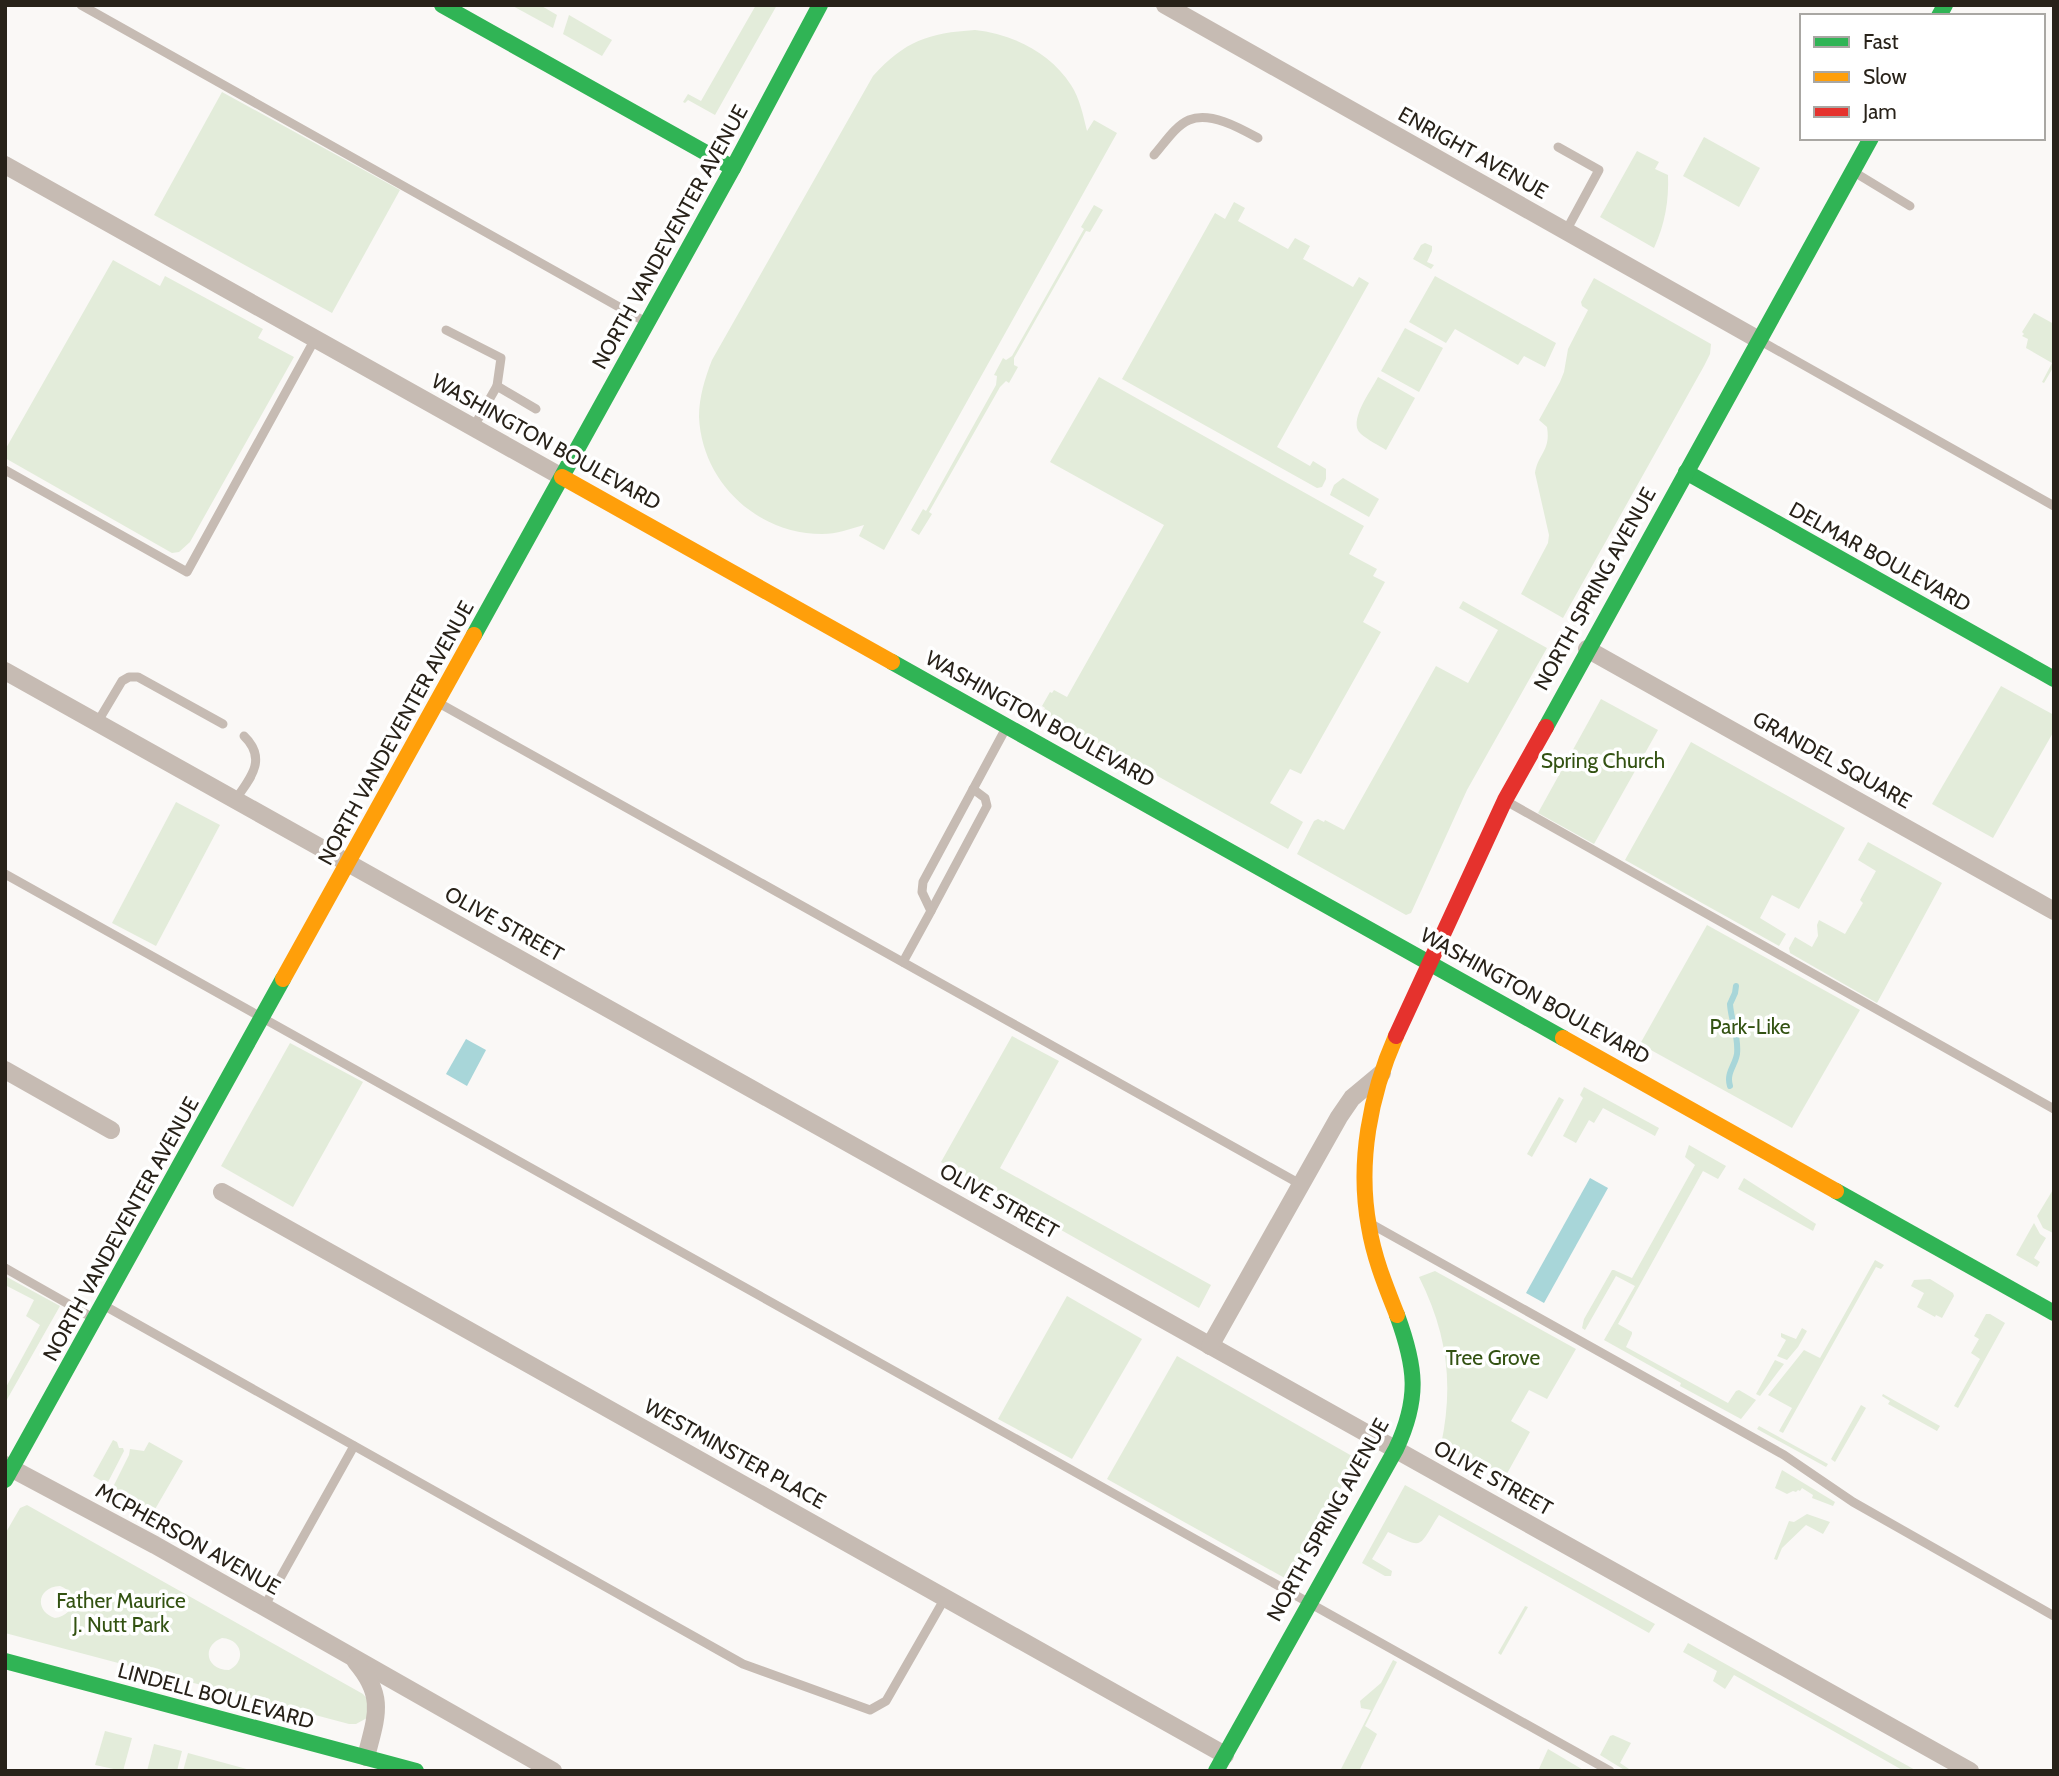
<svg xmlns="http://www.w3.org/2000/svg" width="2059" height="1776" viewBox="0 0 2059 1776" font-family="Cabin,sans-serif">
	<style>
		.green { fill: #e3ecda; fill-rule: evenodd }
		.water { fill: #a8d6d9 }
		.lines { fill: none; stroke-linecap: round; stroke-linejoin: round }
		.stream { stroke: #a8d6d9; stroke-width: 6 }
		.lane { stroke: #c6bbb3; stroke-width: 9 }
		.street { stroke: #c6bbb3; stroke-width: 18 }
		.fast { stroke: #30b455; stroke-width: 16 }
		.slow { stroke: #ff9f0a; stroke-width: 16 }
		.jam { stroke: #e5322d; stroke-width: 16 }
		.labels { text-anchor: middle; stroke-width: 7; stroke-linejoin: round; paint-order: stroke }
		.street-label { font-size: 21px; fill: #282219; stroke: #fff }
		.park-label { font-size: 21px; fill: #335212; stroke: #fff }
	</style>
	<rect width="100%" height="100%" fill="#faf8f6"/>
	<g class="green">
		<path d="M 511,5 L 540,5 L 557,15 L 553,28 Z"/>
		<path d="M 756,5 L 777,5 L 715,115 L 688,100 L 685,103 L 683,102 L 688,94 L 701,101 Z"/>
		<path d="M 569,15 L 612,40 L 602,56 L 563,34 Z"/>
		<path d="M 975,30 C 1012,34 1050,52 1071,85 C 1080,99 1083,115 1087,131 L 1094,120 L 1117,133 L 884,550 L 859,536 L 864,525 C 850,529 837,534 822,534 C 758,534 702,483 699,417 C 699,397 705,378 712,360 L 873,76 C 905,41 928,33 975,30 Z"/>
		<path d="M 222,92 L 400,190 L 332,313 L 154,215 Z"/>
		<path d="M 1704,137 L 1760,168 L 1739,207 L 1683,176 Z"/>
		<path d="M 1637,151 L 1659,162 L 1655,169 L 1668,175 C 1669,201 1665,224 1654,248 L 1600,217 Z"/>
		<path d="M 1234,202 L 1245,208 L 1238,221 L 1288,249 L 1295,238 L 1310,246 L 1303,259 L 1353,287 L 1359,277 L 1369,283 L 1277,447 L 1310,466 L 1313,461 L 1326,469 L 1326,479 L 1322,487 L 1317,488 L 1122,379 L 1215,213 L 1225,219 Z"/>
		<path d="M 1094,205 L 1103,210 L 1090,232 L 1086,231 L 1014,358 L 1014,365 L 1018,367 L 1009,383 L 1006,381 L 1000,387 L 929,512 L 932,514 L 919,535 L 911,530 L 923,509 L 926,511 L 996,385 L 997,376 L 994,375 L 1003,358 L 1006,360 L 1012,356 L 1084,229 L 1081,227 Z"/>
		<path d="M 1425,243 L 1432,246 L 1432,251 L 1427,262 L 1434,265 L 1431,269 L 1413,259 L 1421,245 Z"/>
		<path d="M 113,260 L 160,286 L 165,276 L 263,329 L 258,338 L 294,357 L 190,542 L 179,552 L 172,553 L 5,458 L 5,450 Z"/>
		<path d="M 1435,276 L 1556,343 L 1545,367 L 1524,356 L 1518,365 L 1455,329 L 1446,343 L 1409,322 Z"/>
		<path d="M 1594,278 L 1711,344 L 1710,354 L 1704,366 L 1563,618 L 1521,594 L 1548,543 L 1549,535 L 1535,473 C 1538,453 1551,451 1547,427 L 1539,420 L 1560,382 L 1564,372 L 1568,349 L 1588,310 L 1582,306 L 1581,302 Z"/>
		<path d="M 2034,313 L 2054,324 L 2054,366 L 2044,383 L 2042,382 L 2052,363 L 2026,348 L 2028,339 L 2022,336 L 2024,334 L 2022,332 Z"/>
		<path d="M 1405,328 L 1443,348 L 1419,392 L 1381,371 Z"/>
		<path d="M 1099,377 L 1364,526 L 1349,554 L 1377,569 L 1373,576 L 1385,582 L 1363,622 L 1381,632 L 1301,774 L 1290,769 L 1270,803 L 1303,822 L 1288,849 L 1043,712 L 1045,708 L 1042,706 L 1050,692 L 1052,693 L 1054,690 L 1067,697 L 1164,525 L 1050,462 Z"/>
		<path d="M 1378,377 L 1415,398 L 1386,450 C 1378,445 1368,440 1361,434 C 1347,422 1371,391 1378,377 Z"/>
		<path d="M 1343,478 L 1379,499 L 1369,517 L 1330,495 L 1334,485 Z"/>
		<path d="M 1463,601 L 1547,648 L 1467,790 L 1411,913 L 1406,915 L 1297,854 L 1314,821 L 1318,819 L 1324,822 L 1325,820 L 1344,830 L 1436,666 L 1468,683 L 1498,630 L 1459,608 Z"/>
		<path d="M 2001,686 L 2054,715 L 2054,731 L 1993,838 L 1932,804 Z"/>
		<path d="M 1601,699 L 1658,730 L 1594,844 L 1538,813 Z"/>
		<path d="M 1691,742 L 1845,828 L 1799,909 L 1772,895 L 1760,918 L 1786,934 L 1779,946 L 1625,860 Z"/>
		<path d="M 176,802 L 220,825 L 156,946 L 112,923 Z"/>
		<path d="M 1868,842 L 1942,883 L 1877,1003 L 1790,953 L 1789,948 L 1795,937 L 1812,947 L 1818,936 L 1817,925 L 1819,920 L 1845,934 L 1863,903 L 1860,900 L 1876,871 L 1858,860 Z"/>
		<path d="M 1707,925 L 1860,1010 L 1792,1128 L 1640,1044 Z"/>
		<path d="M 1012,1036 L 1059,1061 L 1000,1168 L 1211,1285 L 1199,1308 L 941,1162 Z"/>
		<path d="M 290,1043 L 363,1082 L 293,1207 L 221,1166 Z"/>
		<path d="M 1584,1087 L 1659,1128 L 1655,1136 L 1603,1108 L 1594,1123 L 1589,1120 L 1576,1143 L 1563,1136 L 1583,1098 L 1580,1095 Z"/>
		<path d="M 1559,1097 L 1564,1100 L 1532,1157 L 1527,1154 Z"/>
		<path d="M 1689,1145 L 1726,1166 L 1718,1179 L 1703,1171 L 1618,1324 L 1632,1332 L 1632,1334 L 1626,1347 L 1728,1403 L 1736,1391 L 1739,1390 L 1756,1400 L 1741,1419 L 1680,1386 L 1681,1383 L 1604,1340 L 1635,1286 L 1616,1276 L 1585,1330 L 1582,1328 L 1584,1319 L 1612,1270 L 1614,1270 L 1632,1278 L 1695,1165 L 1685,1157 Z"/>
		<path d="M 1744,1178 L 1816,1224 L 1813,1231 L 1738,1189 Z"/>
		<path d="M 2054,1188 L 2054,1233 L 2053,1233 L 2043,1228 L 2037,1216 Z"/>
		<path d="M 2034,1223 L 2040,1234 L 2046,1238 L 2034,1258 L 2040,1262 L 2037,1267 L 2016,1255 Z"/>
		<path d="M 1875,1260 L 1884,1265 L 1881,1269 L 1876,1267 L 1783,1433 L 1779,1431 L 1792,1408 L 1768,1395 L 1804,1350 L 1820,1358 Z"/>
		<path d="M 1435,1271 L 1576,1349 L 1547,1399 L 1529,1390 L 1511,1421 L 1530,1432 L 1504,1479 L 1441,1445 C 1454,1383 1447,1333 1419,1277 Z"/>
		<path d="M 5,1276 L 60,1306 L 5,1403 L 5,1389 L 40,1325 L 26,1316 L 34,1300 L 5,1285 Z"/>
		<path d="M 1930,1279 L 1953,1293 L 1954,1296 L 1942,1318 L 1936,1315 L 1935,1317 L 1917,1307 L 1924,1293 L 1911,1286 L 1914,1280 Z"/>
		<path d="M 1067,1296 L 1142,1339 L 1072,1459 L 998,1419 Z"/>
		<path d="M 1986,1314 L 1990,1314 L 2005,1323 L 1958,1408 L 1954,1406 L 1980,1359 L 1971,1353 L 1979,1339 L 1974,1336 Z"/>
		<path d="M 1802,1328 L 1807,1331 L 1798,1347 L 1787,1360 L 1777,1356 L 1786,1340 L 1781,1337 L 1781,1333 L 1796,1339 Z"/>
		<path d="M 1177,1356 L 1352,1456 L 1355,1462 L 1290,1581 L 1107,1479 Z"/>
		<path d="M 1775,1360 L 1784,1364 L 1760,1396 L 1756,1394 Z"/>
		<path d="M 1883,1394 L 1940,1426 L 1937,1431 L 1888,1404 L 1890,1401 L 1882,1396 Z"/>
		<path d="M 1861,1405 L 1866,1408 L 1835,1462 L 1831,1459 Z"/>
		<path d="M 1759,1426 L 1828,1464 L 1826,1467 L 1757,1429 Z"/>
		<path d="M 113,1440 L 117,1442 L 119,1448 L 123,1448 L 124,1451 L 107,1484 L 93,1476 Z"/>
		<path d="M 149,1442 L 183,1461 L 154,1511 L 113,1487 L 129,1455 L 130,1449 L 144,1451 Z"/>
		<path d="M 1782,1470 L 1835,1502 L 1833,1506 L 1812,1498 L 1813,1495 L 1802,1488 L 1800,1491 L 1798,1490 L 1796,1492 L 1793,1491 L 1787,1494 L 1775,1488 Z"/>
		<path d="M 1405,1485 L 1655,1624 L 1649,1633 L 1439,1515 C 1417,1549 1425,1549 1388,1532 L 1372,1559 L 1392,1571 L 1391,1576 L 1385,1576 L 1362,1563 Z"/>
		<path d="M 27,1505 L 363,1694 L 369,1701 L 367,1718 L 356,1724 L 349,1724 L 5,1633 L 5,1534 L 20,1508 ZM 60,1586 C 79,1593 75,1615 55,1618 C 34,1611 37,1587 60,1586 ZM 222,1638 C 242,1639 247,1661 229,1670 C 206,1670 201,1646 222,1638 Z"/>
		<path d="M 1807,1514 L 1830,1522 L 1823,1534 L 1806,1525 L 1782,1548 L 1777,1560 L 1774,1559 L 1789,1521 L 1794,1522 Z"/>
		<path d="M 1525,1606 L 1528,1607 L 1501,1655 L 1498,1653 Z"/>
		<path d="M 1688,1643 L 1917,1771 L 1904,1771 L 1734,1675 L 1725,1689 L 1713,1681 L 1717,1671 L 1683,1652 Z"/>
		<path d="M 1393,1660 L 1397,1662 L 1365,1726 L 1377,1734 L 1359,1771 L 1340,1771 L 1371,1710 L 1361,1708 L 1360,1701 L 1381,1683 Z"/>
		<path d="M 105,1731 L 132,1738 L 123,1771 L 95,1765 Z"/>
		<path d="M 1613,1735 L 1631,1743 L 1620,1763 L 1632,1771 L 1626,1771 L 1600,1755 L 1610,1736 Z"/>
		<path d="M 154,1744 L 182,1751 L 177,1771 L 147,1771 Z"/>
		<path d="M 1548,1749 L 1585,1771 L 1538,1771 Z"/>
		<path d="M 188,1753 L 254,1771 L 183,1771 Z"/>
	</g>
	<g class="water">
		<path d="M 466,1039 L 486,1050 L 467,1086 L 446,1074 Z"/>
		<path d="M 1590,1178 L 1608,1188 L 1544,1303 L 1526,1293 Z"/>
	</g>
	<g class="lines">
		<path class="stream" d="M 1730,1086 C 1726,1073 1735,1066 1737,1054 C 1739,1036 1731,1021 1730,1004 L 1735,993 L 1736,986"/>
		<g class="lane">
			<path d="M 81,5 L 644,321"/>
			<path d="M 1558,147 L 1599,170 L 1566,231"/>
			<path d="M 1154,155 C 1164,144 1175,126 1189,120 C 1210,111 1240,128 1258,138"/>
			<path d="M 1854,172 L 1910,206"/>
			<path d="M 446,330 L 501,358 L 497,386"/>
			<path d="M 1759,340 L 2054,506"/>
			<path d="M 473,428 L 497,386 L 536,409"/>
			<path d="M 5,470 L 187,572 L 315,339"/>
			<path d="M 437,702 L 1300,1184"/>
			<path d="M 97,723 L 122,681 L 129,677 L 138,677 L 223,724"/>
			<path d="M 235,800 C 250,779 268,759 244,736"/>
			<path d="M 1506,801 L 2054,1109"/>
			<path d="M 5,874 L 1610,1771"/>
			<path d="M 931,911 L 987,806 L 985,798 L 973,789"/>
			<path d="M 903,962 L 931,911 L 922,892 L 923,882 L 1006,728"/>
			<path d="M 1373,1225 L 1784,1455 L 1853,1502 L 2054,1616"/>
			<path d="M 5,1268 L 93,1318"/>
			<path d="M 105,1306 L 743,1664 L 870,1710 L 886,1701 L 945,1598"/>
			<path d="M 264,1607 L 354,1446"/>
		</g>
		<g class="street">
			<path d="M 1165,5 L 1759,340"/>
			<path d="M 5,165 L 562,477"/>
			<path d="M 1587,649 L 2054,911"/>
			<path d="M 5,671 L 1970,1771"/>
			<path d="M 5,1070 L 111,1130"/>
			<path d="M 222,1192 L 1225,1755"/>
			<path d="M 1210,1346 L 1339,1117 L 1352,1098 L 1382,1073"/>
			<path d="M 5,1465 L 155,1545 L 553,1771"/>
			<path d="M 356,1662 C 386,1697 376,1717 366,1757"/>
		</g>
		<g class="fast">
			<path d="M 442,5 L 733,168"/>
			<path d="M 1939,16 L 1945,5"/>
			<path d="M 1686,472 L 2054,679"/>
			<path d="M 474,635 L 733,168 L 820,5"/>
			<path d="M 892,662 L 1563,1038"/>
			<path d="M 1546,727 L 1871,138"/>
			<path d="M 1836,1191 L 2054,1313"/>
			<path d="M 5,1480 L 283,979"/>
			<path d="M 5,1661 L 416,1771"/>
			<path d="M 1216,1771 L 1396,1449 C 1420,1398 1416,1367 1397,1315"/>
		</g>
		<g class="slow">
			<path d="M 562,477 L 892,662"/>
			<path d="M 283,979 L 474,635"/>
			<path d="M 1396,1036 C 1370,1095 1357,1163 1369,1227 C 1374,1258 1386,1287 1397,1315"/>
			<path d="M 1563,1038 L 1836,1191"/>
		</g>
		<path class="jam" d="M 1396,1036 L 1505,800 L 1546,727"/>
	</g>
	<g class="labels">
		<g class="street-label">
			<text transform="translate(1473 153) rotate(29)" y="7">ENRIGHT AVENUE</text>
			<text transform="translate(670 237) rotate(-61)" y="7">NORTH VANDEVENTER AVENUE</text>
			<text transform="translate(546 442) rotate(29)" y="7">WASHINGTON BOULEVARD</text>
			<text transform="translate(1880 557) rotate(29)" y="7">DELMAR BOULEVARD</text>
			<text transform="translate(1595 589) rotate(-61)" y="7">NORTH SPRING AVENUE</text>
			<text transform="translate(1040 719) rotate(29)" y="7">WASHINGTON BOULEVARD</text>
			<text transform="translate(396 733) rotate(-61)" y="7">NORTH VANDEVENTER AVENUE</text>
			<text transform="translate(1832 760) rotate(29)" y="7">GRANDEL SQUARE</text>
			<text transform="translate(504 924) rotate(29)" y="7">OLIVE STREET</text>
			<text transform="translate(1535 996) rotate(29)" y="7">WASHINGTON BOULEVARD</text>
			<text transform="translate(999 1201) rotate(29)" y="7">OLIVE STREET</text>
			<text transform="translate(121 1229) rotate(-61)" y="7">NORTH VANDEVENTER AVENUE</text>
			<text transform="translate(735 1454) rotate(29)" y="7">WESTMINSTER PLACE</text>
			<text transform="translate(1493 1478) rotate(29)" y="7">OLIVE STREET</text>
			<text transform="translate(1328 1520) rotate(-61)" y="7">NORTH SPRING AVENUE</text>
			<text transform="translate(188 1539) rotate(29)" y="7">MCPHERSON AVENUE</text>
			<text transform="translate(216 1696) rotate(15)" y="7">LINDELL BOULEVARD</text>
		</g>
		<g class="park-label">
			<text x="1603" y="768">Spring Church</text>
			<text x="1750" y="1034">Park-Like</text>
			<text x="1493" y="1365">Tree Grove</text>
			<text x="121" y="1608">Father Maurice<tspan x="121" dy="24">J. Nutt Park</tspan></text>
		</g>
	</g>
	<rect width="2059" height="1776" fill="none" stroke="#282219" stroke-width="14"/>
	<rect x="1800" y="14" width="245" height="126" fill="#ffffff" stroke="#a9a7a3" stroke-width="2"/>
	<rect x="1814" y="37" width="35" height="10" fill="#30b455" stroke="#a9a7a3" stroke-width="2"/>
	<text x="1863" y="49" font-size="21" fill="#282219">Fast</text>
	<rect x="1814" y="72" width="35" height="10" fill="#ff9f0a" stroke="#a9a7a3" stroke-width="2"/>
	<text x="1863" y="84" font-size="21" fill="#282219">Slow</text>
	<rect x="1814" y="107" width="35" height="10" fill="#e5322d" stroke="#a9a7a3" stroke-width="2"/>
	<text x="1863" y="119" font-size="21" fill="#282219">Jam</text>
</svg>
